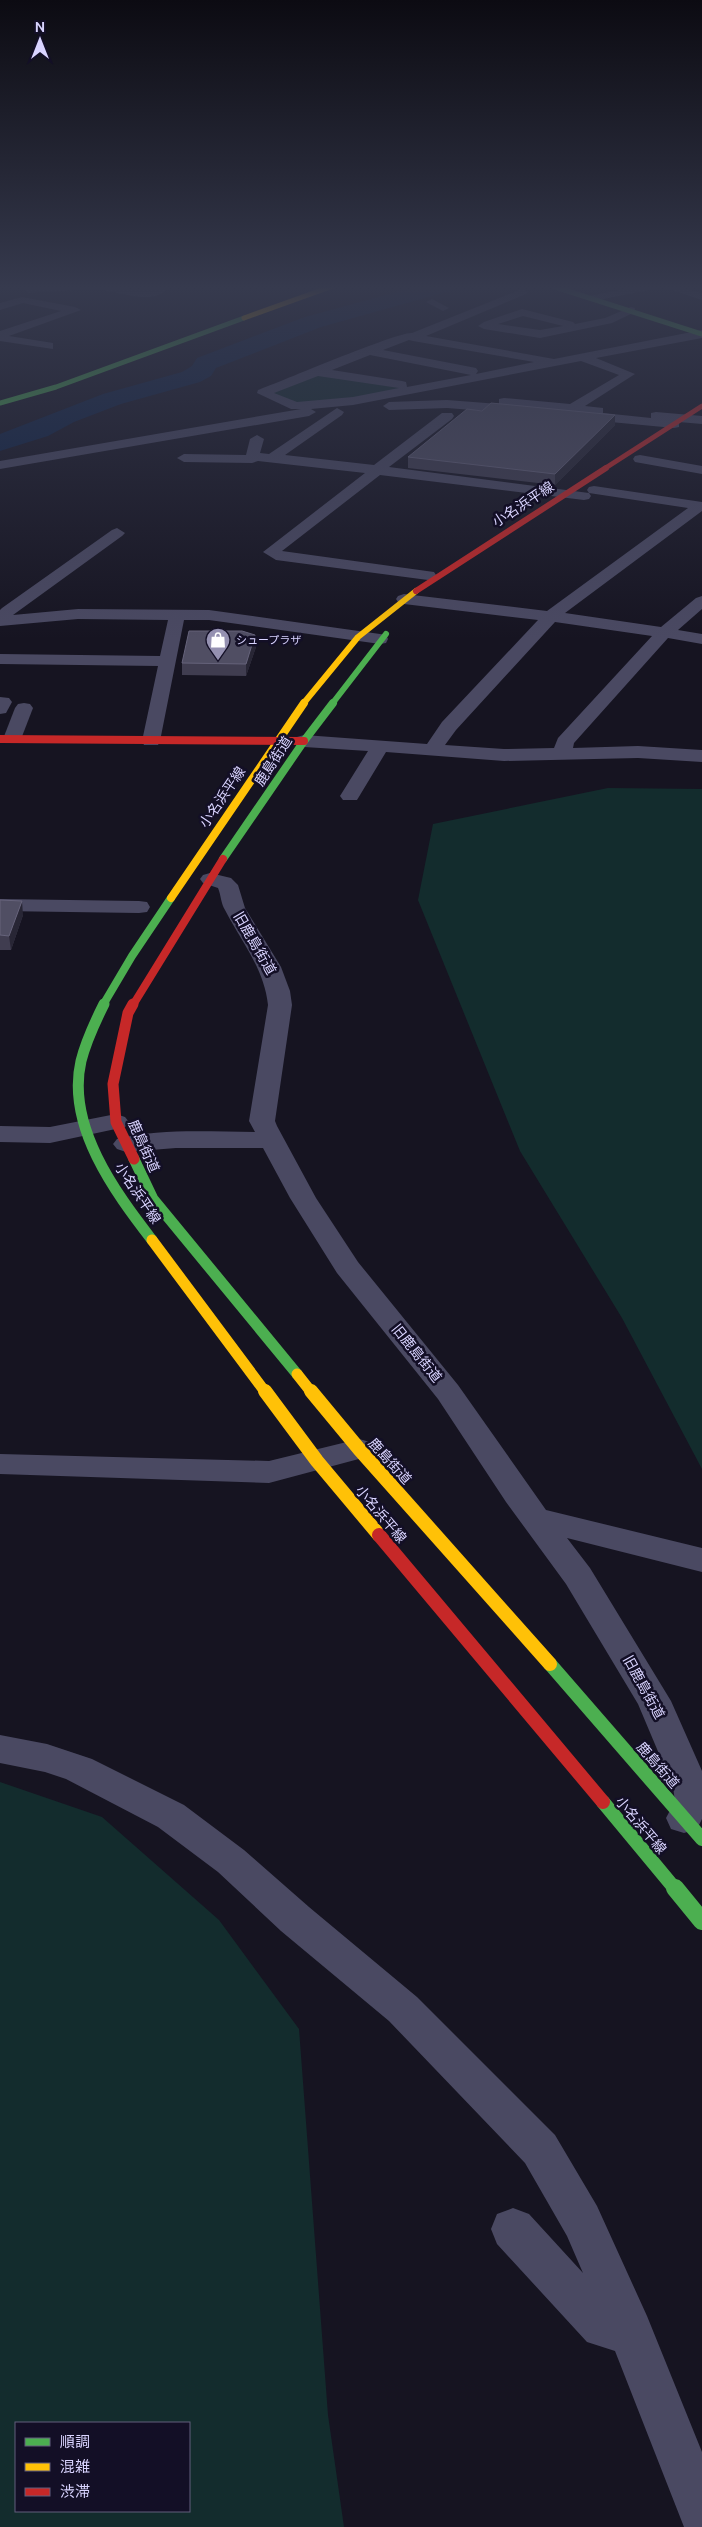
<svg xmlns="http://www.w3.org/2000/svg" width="702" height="2527" viewBox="0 0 702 2527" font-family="Ubuntu,'Noto Sans JP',sans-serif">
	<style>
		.green { fill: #132c2d; fill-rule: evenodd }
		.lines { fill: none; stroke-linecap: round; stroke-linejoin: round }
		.river { fill: #0d2144; fill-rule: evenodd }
		.street { fill: #4a4962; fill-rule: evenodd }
		.fast-far5 { stroke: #4caf50; stroke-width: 5 }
		.fast-far4 { stroke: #4caf50; stroke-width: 6 }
		.fast-far3 { stroke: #4caf50; stroke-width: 8 }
		.fast-far2 { stroke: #4caf50; stroke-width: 11 }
		.fast-far1 { stroke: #4caf50; stroke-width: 14 }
		.fast { stroke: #4caf50; stroke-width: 18 }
		.slow-far4 { stroke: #ffc107; stroke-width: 5 }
		.slow-far3 { stroke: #ffc107; stroke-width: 6 }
		.slow-far2 { stroke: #ffc107; stroke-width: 8 }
		.slow-far1 { stroke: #ffc107; stroke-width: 11 }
		.slow { stroke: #ffc107; stroke-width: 14 }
		.jam-far4 { stroke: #c62828; stroke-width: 5 }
		.jam-far3 { stroke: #c62828; stroke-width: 6 }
		.jam-far2 { stroke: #c62828; stroke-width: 8 }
		.jam-far1 { stroke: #c62828; stroke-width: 11 }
		.jam { stroke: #c62828; stroke-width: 14 }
		.wall { fill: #403d50 }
		.shaded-wall { fill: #282635 }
		.building { fill: #504e63; stroke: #66637b }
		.labels { text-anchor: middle; stroke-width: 5; stroke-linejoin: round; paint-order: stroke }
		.far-poi-label { font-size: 11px; fill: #d9d4ff; stroke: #130f26; text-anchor: start }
		.street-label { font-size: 14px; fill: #d9d4ff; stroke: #130f26 }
	</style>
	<rect width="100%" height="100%" fill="#161421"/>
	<g class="green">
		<path d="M 314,374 L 399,387 L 400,389 L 341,400 L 299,404 L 272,394 L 272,392 Z"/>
		<path d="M 608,788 L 702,789 L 702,1469 L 622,1318 L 520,1151 L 418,900 L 433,824 Z"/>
		<path d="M 0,1782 L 102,1817 L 219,1920 L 299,2029 L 328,2415 L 344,2527 L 0,2527 ZM 16,2423 L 189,2423 L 189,2511 L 16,2511 Z"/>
	</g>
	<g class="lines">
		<path class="river" d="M 419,286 L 453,286 L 450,291 L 321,327 L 216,368 L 211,376 L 200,382 L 121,404 L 74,422 L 48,436 L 0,451 L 0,434 L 103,394 L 182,372 L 192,366 L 197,358 L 305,317 Z"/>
		<g class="street">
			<path d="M 47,286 L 107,286 L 135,290 L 161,287 L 166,290 C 149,307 110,288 91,289 C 70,290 50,292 29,293 L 24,290 L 29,287 Z"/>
			<path d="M 640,286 L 659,286 L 654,289 L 593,301 L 587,298 L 593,295 Z"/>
			<path d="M 660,286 L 675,286 L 702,293 L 702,300 Z"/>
			<path d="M 522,289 L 528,292 L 526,294 L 426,336 L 554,359 L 702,330 L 702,338 L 596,358 L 635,374 L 585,406 L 603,408 L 603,413 L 651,418 L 651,413 L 656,412 L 702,416 L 702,424 L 679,422 L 679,427 L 674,428 L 579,419 L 574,418 L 572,415 L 574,413 L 528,408 L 528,413 L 523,414 L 447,408 L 389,410 L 383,406 L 389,402 L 447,400 L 499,404 L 499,399 L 504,398 L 570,404 L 619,375 L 581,361 L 353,405 L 311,409 L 316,412 L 309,416 L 0,469 L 0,461 L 301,409 L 291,409 L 257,393 L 258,390 C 280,382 399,331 412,333 ZM 409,340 L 413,341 L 534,362 L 476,374 L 478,371 L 476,368 L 383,350 ZM 370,355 L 471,375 L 407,387 L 406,382 L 402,381 L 332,370 ZM 318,376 L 399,388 L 353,397 L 297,402 L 274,393 Z"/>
			<path d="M 22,297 L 75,307 L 81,310 L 9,336 L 53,343 L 53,349 L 0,341 L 0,331 L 61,311 L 23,303 L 0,310 L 0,303 Z"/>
			<path d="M 432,299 L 449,308 L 443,311 L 426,302 Z"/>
			<path d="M 631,307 L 635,308 L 635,312 L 612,323 L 540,338 L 484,329 L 478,326 L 484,322 L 522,309 L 573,322 L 575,324 L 605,318 ZM 523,316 L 563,326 L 540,330 L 498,324 Z"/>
			<path d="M 337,408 L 344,412 L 342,415 L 285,455 L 374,465 L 442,413 L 452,413 L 454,416 L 452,419 L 389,467 L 589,493 L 587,490 L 589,487 L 594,486 L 702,502 L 702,511 L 565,613 L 661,627 L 696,598 L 702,596 L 702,609 L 678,630 L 702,634 L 702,644 L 668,638 L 574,743 L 573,748 L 638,746 L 702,750 L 702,762 L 638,758 L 504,761 L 386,752 L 357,800 L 343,800 L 340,796 L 368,751 L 304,747 L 297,745 L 295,741 L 297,737 L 304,735 L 427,744 L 442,722 L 538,620 L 404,604 L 398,602 L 396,599 L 398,596 L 404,594 L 547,611 L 688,508 L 589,493 L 591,496 L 589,499 L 584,500 L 380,475 L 282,551 L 434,572 L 436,575 L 434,578 L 428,580 L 276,560 L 263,552 L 365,473 L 258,461 L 252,463 L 184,462 L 177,458 L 184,454 L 246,455 L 250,439 L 257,435 L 264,439 L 260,453 L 269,454 ZM 555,622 L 652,636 L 558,738 L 554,748 L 504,749 L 445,745 L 456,730 Z"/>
			<path d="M 640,455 L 702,466 L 702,474 L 635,462 L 633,459 L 635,456 Z"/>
			<path d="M 117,528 L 125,533 L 122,536 L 13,615 L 78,609 L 209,610 L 380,634 L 386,635 L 388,639 L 386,643 L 380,644 L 209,620 L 184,620 L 160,741 L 158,745 L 144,745 L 142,741 L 158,666 L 0,664 L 0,654 L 160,656 L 168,620 L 78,619 L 0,626 L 0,610 L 2,608 L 112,530 Z"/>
			<path d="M 0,697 L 9,698 L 12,702 L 6,713 L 0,714 Z"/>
			<path d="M 24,703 L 30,704 L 33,708 L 21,739 L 19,743 L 5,743 L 3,739 L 15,708 L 18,704 Z"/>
			<path d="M 210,873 L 231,878 L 238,885 L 245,908 L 281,967 L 290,991 L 292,1005 L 275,1121 L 277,1126 L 316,1198 L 358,1262 L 458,1385 L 546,1510 L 702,1548 L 702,1572 L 567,1538 L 590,1568 L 671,1701 L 702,1771 L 702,1819 L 697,1829 L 684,1833 L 671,1829 L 666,1818 L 675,1801 L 673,1787 L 638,1704 L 566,1584 L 506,1502 L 438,1399 L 337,1273 L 290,1198 L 263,1148 L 176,1148 L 126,1152 L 117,1149 L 113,1144 L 117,1139 C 161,1128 210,1132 255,1132 L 249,1121 L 268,1005 C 264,968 242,943 225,910 C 221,904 221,895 218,888 L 203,883 L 200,879 L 203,875 Z"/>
			<path d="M 0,899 L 139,901 L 147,902 L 150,907 L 147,912 L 139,913 L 0,911 Z"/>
			<path d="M 116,1114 L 125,1117 L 129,1122 L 125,1127 L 50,1143 L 0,1142 L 0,1126 L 50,1127 Z"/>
			<path d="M 359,1439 L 370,1442 L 374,1449 L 370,1456 L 269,1483 L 0,1474 L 0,1454 L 269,1461 Z"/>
			<path d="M 0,1735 L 47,1744 L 92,1759 L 184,1805 L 244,1850 L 309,1907 L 417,1997 L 555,2135 L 597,2206 L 647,2316 L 702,2452 L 702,2527 L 684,2527 L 615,2351 L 587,2342 L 497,2244 L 491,2229 L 497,2214 L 513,2208 L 529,2214 L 583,2273 L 567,2236 L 525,2163 L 389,2021 L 281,1931 L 218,1872 L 158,1827 L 66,1779 L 45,1772 L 0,1763 Z"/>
		</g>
		<g class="fast-far5">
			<path d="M 552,286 L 702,334"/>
			<path d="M 0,403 L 56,387 L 244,318"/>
		</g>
		<path class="fast-far4" d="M 332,704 L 386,634"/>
		<g class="fast-far3">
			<path d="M 223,859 L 304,741 L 333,703"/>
			<path d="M 103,1005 L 132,956 L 171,898"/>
		</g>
		<g class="fast-far2">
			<path d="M 104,1004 C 95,1022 86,1041 81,1061 C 66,1126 115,1192 152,1240"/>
			<path d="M 134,1159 L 153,1199 L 297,1374"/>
		</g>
		<g class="fast-far1">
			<path d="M 550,1664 L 702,1839"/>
			<path d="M 603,1802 L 676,1890"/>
		</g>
		<path class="fast" d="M 675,1888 L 702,1921"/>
		<path class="slow-far4" d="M 244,318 L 333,286"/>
		<path class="slow-far3" d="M 303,704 L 358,637 L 416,591"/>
		<path class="slow-far2" d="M 171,898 L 304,703"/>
		<g class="slow-far1">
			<path d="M 152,1240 L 266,1393"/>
			<path d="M 297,1374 L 312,1393"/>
		</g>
		<g class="slow">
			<path d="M 265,1391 L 317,1461 L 379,1535"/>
			<path d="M 311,1391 L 359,1449 L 550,1664"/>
		</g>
		<path class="jam-far4" d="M 604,469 L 702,406"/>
		<path class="jam-far3" d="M 416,591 L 606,468"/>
		<g class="jam-far2">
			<path d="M 0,739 L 304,741"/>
			<path d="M 133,1005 L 223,859"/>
		</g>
		<path class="jam-far1" d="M 133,1004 L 128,1013 L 113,1084 L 116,1122 L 134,1159"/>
		<path class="jam" d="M 379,1535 L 603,1802"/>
	</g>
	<g class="wall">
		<path d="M 482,411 L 615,425 L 555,485 L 408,468 L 408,457 Z"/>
		<path d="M 255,635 L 256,647 L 246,676 L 182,675 L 182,663 Z"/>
		<path d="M 0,900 L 23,915 L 11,950 L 0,950 Z"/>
	</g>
	<g class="shaded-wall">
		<path d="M 615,415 L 615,425 L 555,485 L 555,474 Z"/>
		<path d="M 255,635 L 256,647 L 246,676 L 246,664 Z"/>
		<path d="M 22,901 L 23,915 L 11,950 L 9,936 Z"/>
	</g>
	<g class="building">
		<path d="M 491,403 L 615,415 L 555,474 L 408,457 L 467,409 L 482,411 Z"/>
		<path d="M 189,631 L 242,631 L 255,635 L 246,664 L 182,663 Z"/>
		<path d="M 0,900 L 22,901 L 9,936 L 0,935 Z"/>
	</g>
	<linearGradient id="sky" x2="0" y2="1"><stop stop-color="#0c0b12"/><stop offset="0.45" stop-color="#363a4e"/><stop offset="1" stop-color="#363a4e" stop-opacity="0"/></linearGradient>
	<rect width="702" height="639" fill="url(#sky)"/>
	<defs>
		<symbol id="shop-pin" viewBox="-11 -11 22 30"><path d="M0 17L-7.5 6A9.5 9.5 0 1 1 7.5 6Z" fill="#9591b1" stroke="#130f26"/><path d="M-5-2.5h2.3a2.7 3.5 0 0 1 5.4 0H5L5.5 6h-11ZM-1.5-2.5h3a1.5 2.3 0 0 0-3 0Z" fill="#fff"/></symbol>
	</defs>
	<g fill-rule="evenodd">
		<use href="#shop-pin" x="204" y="626" width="28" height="38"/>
	</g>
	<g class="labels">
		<g class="far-poi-label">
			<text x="236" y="644">シュープラザ</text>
		</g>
		<g class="street-label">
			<text transform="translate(523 504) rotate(-33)" y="5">小名浜平線</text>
			<text transform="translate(273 761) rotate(-57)" y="5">鹿島街道</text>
			<text transform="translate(222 797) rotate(-56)" y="5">小名浜平線</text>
			<text transform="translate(255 943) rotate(60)" y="5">旧鹿島街道</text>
			<text transform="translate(144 1146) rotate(66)" y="5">鹿島街道</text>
			<text transform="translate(138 1193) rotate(56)" y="5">小名浜平線</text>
			<text transform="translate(417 1353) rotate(51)" y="5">旧鹿島街道</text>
			<text transform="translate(390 1461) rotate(48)" y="5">鹿島街道</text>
			<text transform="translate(381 1514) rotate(50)" y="5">小名浜平線</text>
			<text transform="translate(644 1687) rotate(61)" y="5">旧鹿島街道</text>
			<text transform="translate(658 1765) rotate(49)" y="5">鹿島街道</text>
			<text transform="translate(641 1825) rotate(50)" y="5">小名浜平線</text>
		</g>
	</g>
	<rect x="15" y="2422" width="175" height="90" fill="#130f26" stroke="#625e7d"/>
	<rect x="25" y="2438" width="25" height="8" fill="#4caf50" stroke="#625e7d"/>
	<text x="60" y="2447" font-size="15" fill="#d9d4ff">順調</text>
	<rect x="25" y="2463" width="25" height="8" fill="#ffc107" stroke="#625e7d"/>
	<text x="60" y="2472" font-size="15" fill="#d9d4ff">混雑</text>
	<rect x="25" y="2488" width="25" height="8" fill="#c62828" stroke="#625e7d"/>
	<text x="60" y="2497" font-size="15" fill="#d9d4ff">渋滞</text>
	<g transform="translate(40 40)" stroke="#130f26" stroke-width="4" paint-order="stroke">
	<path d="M0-4L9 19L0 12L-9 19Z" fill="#d9d4ff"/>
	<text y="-8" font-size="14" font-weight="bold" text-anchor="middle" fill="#d9d4ff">N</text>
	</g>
</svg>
